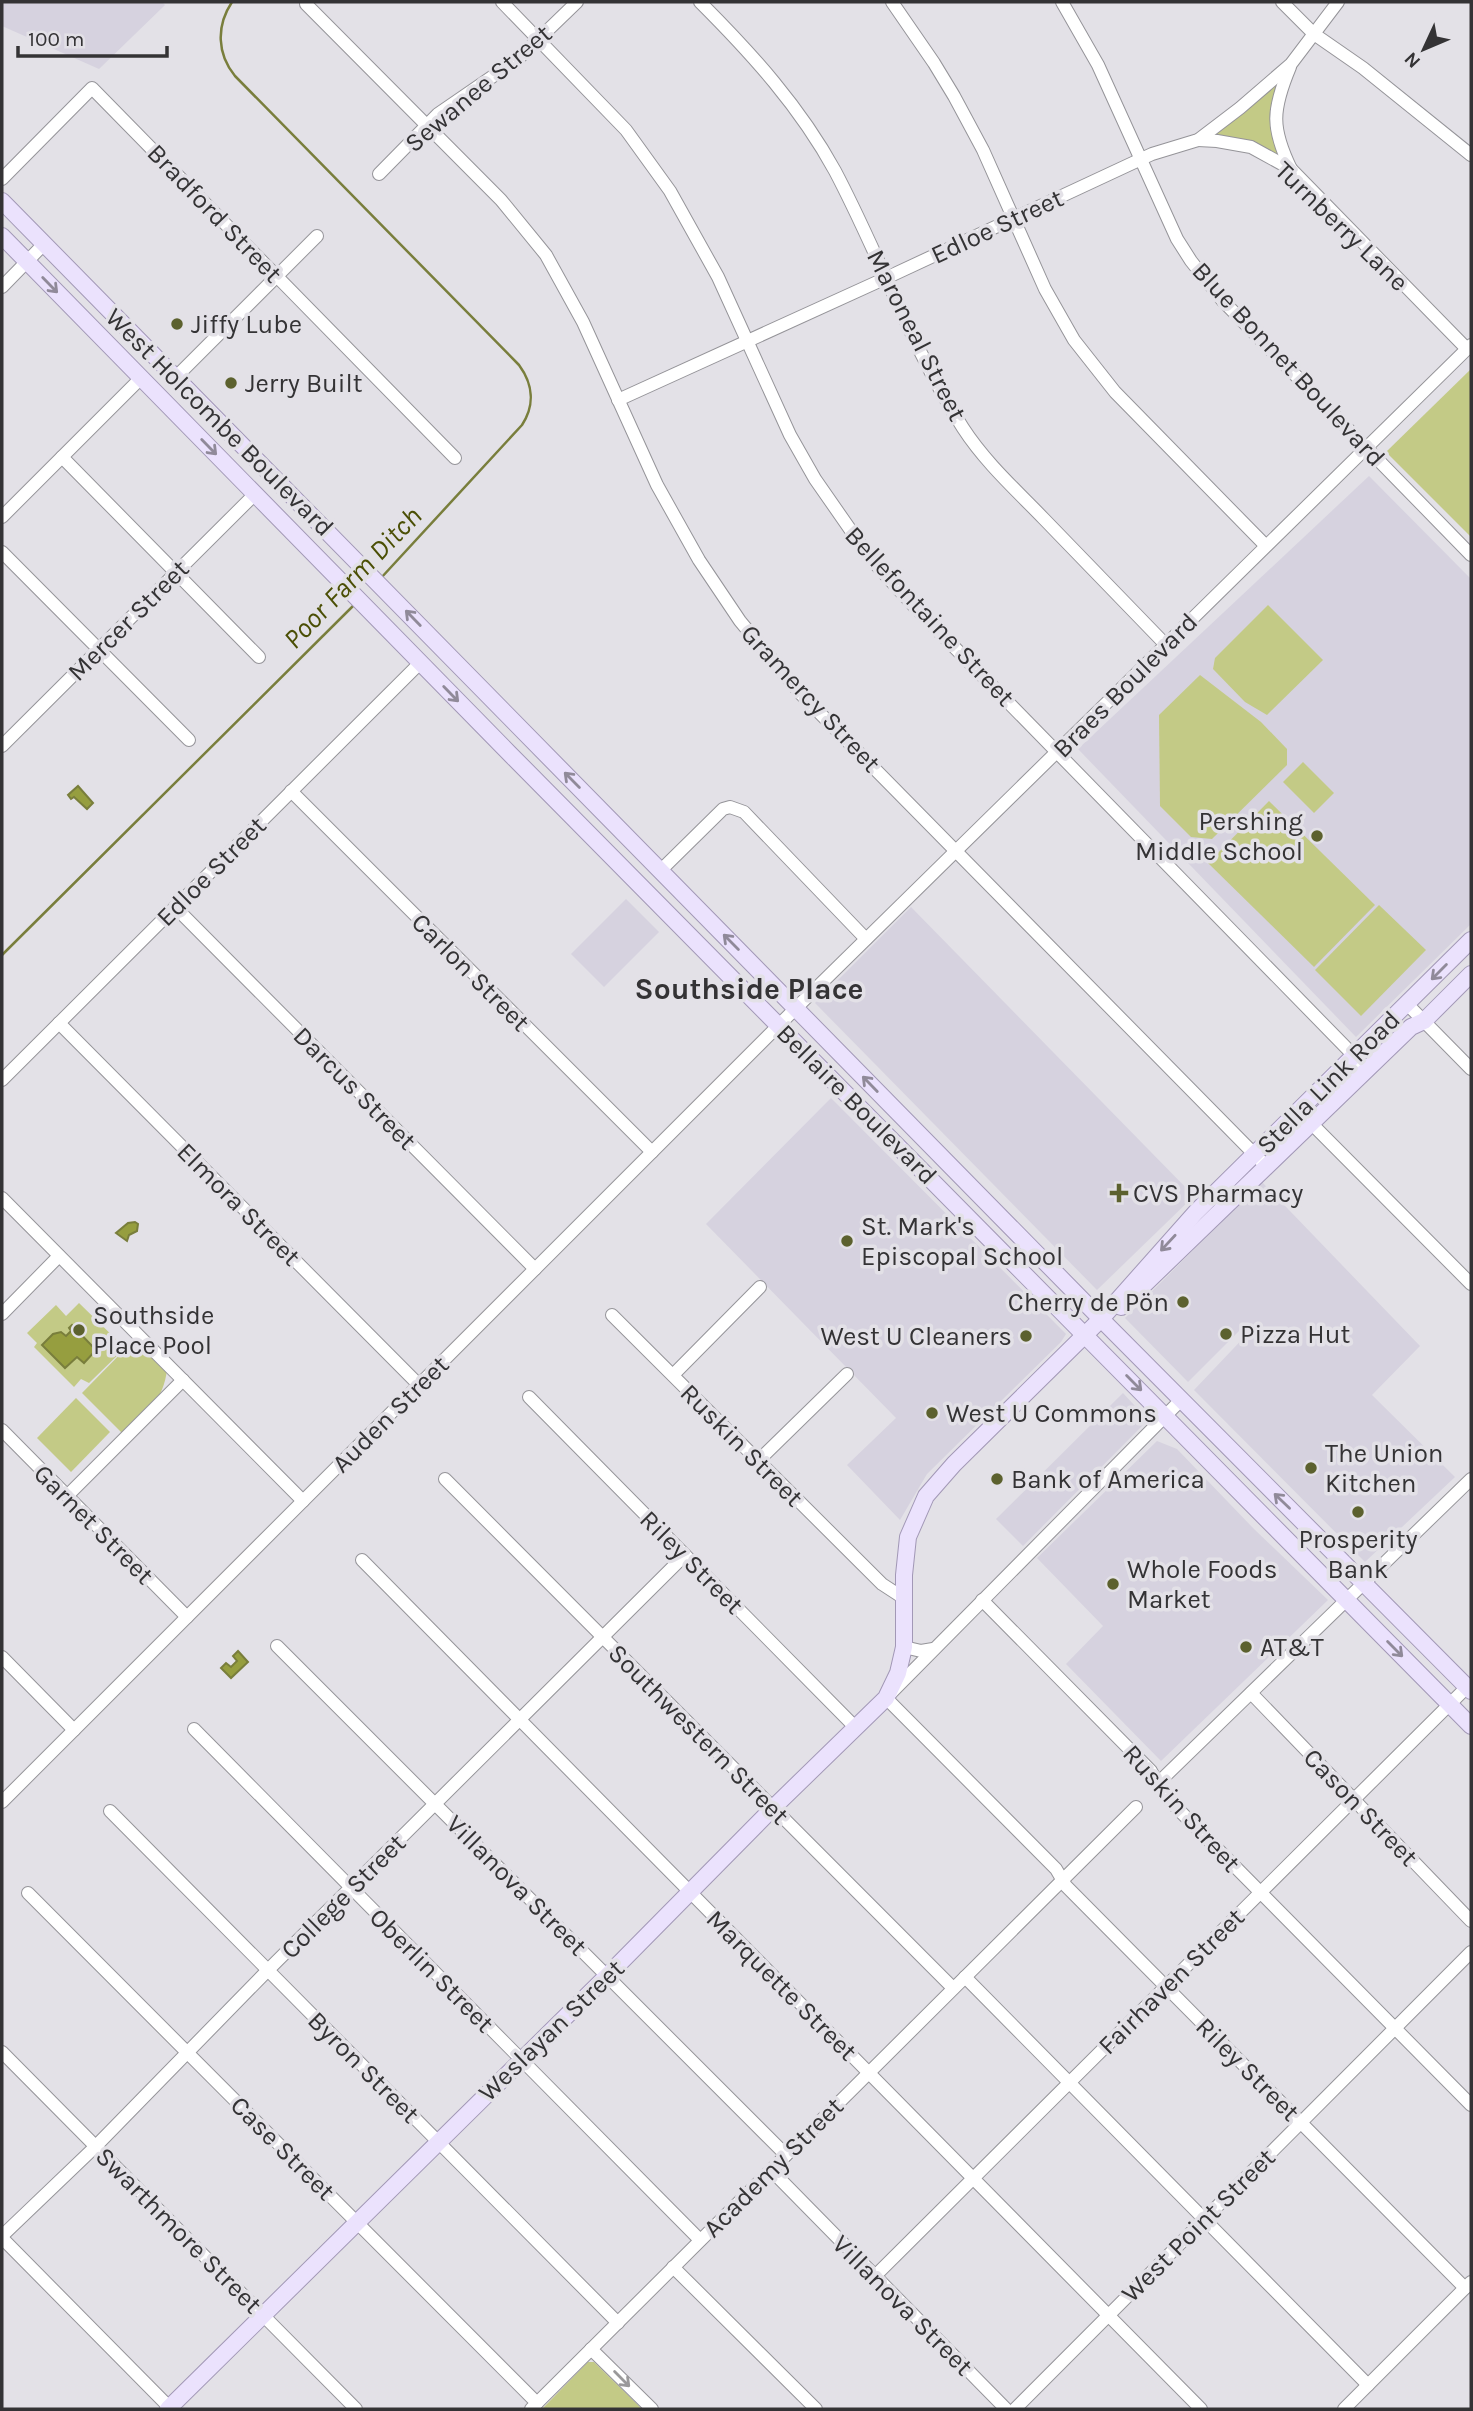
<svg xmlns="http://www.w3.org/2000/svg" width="1473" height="2411" viewBox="0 0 1473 2411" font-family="Karla,sans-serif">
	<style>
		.built { fill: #d6d2df }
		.green { fill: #c3ca86 }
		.water { fill: #969e3f; stroke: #797e3c; stroke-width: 2 }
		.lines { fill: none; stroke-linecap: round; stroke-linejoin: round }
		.stream { stroke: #797e3c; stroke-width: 2.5 }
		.minor-casing { stroke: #959499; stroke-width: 14 }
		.major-casing { stroke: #a298b6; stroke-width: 18 }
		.minor { stroke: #fff; stroke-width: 12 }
		.major { stroke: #ebe2fd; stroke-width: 16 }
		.oneway { stroke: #908a99 }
		.oneway2 { stroke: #9a999a }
		.poi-dot { fill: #5c612e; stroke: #e3e1e7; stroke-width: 2.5 }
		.labels { text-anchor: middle; stroke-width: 7; stroke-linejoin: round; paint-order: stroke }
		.street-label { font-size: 26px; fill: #343335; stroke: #e3e1e7 }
		.poi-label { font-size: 26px; fill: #343335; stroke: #e3e1e7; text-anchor: start }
		.water-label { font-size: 28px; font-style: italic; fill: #4b4f05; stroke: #e3e1e7 }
		.quarter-label { font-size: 30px; font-weight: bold; fill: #343335; stroke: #e3e1e7 }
	</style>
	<rect width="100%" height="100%" fill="#e3e1e7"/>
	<g class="built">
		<path d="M 2,2 L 162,2 L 165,5 L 99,69 L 2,26 Z"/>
		<path d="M 1369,476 L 1471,579 L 1471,924 L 1356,1037 L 1078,749 Z"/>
		<path d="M 626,899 L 659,932 L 604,987 L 571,954 Z"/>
		<path d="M 911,907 L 1194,1196 L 1097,1290 L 815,1003 Z"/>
		<path d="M 831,1098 L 1066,1334 L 1061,1342 L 927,1474 L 900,1520 L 847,1465 L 896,1418 L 706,1224 Z"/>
		<path d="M 1262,1182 L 1420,1346 L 1372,1395 L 1455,1477 L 1365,1562 L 1194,1390 L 1251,1330 L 1246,1324 L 1188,1382 L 1125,1318 Z"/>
		<path d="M 1123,1393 L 1148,1420 L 1023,1546 L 996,1519 Z"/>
		<path d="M 1157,1441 L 1177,1449 L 1254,1529 L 1328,1600 L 1161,1761 L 1066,1664 L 1103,1626 L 1037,1558 Z"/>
	</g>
	<g class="green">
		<path d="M 1291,64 L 1277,107 L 1291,169 L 1270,157 L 1198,140 Z"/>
		<path d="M 1471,369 L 1471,537 L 1386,452 Z"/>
		<path d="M 1268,605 L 1323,660 L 1267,715 L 1245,702 L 1213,669 L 1215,658 Z"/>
		<path d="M 1200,675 L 1261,722 L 1287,749 L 1287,765 L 1212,839 L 1191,837 L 1160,806 L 1159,715 Z"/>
		<path d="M 1303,762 L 1334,793 L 1314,813 L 1283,782 Z"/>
		<path d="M 1269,801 L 1375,905 L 1314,967 L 1208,863 Z"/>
		<path d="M 1379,905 L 1426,950 L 1361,1016 L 1315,970 Z"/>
		<path d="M 79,1303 L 125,1348 L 89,1383 L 81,1379 L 74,1387 L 34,1347 L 37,1343 L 27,1333 L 56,1305 L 66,1316 Z"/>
		<path d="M 135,1339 L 167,1369 C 164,1401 145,1413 123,1434 L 82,1393 Z"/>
		<path d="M 76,1398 L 110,1432 L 71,1472 L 37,1438 Z"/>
		<path d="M 588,2362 L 594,2362 L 642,2409 L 542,2409 Z"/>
	</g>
	<g class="water">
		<path d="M 78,786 L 93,803 L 87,809 L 74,797 L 71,799 L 68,795 Z"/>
		<path d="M 135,1222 L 138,1224 L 137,1231 L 129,1235 L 127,1241 L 116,1233 L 128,1223 Z"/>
		<path d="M 72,1325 L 96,1350 L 84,1363 L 77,1357 L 65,1368 L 42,1345 L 53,1334 L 61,1332 L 66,1336 L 71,1331 L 69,1328 Z"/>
		<path d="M 238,1651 L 248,1662 L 231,1678 L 221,1668 L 226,1663 L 231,1667 L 237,1661 L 233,1656 Z"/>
	</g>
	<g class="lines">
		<g class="stream">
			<path d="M 232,2 C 216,26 217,54 235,76 L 519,365 C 533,384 535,405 522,425 L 381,578"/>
			<path d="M 2,955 L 354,605"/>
		</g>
		<defs>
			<g id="minor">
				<path d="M 502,2 L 626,130 L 670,191 L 718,277 L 790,435 L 815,479 L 870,558 L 913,605 L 1367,1069"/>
				<path d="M 700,2 C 752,54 800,107 835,171 C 880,256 911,347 963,428 C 985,462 1016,490 1044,519 C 1085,561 1125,603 1166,645"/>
				<path d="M 892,2 L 934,63 L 954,96 L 983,150 L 1045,289 L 1074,340 L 1115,392 L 1265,545"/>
				<path d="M 1062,2 L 1098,65 L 1177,239 L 1191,261 L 1222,300 L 1471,555"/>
				<path d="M 1282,2 L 1314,34 L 1363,68 L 1471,155"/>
				<path d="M 306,4 L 501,200 L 546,255 L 583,322 L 657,485 L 699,560 L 740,621 L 800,693 L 1267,1167"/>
				<path d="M 1290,67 C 1272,110 1271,128 1291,169"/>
				<path d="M 1198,140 L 1217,141 L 1251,147 L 1291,169 L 1467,349"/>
				<path d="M 379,174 L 438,114 L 518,59 L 577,2"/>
				<path d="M 2,179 L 92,88 L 455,458"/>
				<path d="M 2,287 L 44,244"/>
				<path d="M 176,377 L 317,236"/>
				<path d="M 618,400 L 886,278 L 1152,154 L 1198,140 L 1240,108 L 1291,64 L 1338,2"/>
				<path d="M 62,457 L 259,657"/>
				<path d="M 2,517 L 141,378"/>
				<path d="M 2,552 L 189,740"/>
				<path d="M 2,746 L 255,494"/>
				<path d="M 291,791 L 652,1152"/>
				<path d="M 660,871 L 723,809 L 730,807 L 744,812 L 866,939"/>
				<path d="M 175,907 L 535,1269"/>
				<path d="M 1407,1004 L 1471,1069"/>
				<path d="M 59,1023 L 419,1385"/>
				<path d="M 2,1080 L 420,663"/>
				<path d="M 1299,1111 L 1471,1284"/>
				<path d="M 2,1198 L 303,1501"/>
				<path d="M 2,1314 L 59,1256"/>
				<path d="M 612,1315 L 882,1584 L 905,1599"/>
				<path d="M 673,1375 L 760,1287"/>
				<path d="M 529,1397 L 855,1727"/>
				<path d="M 1181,1400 L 886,1698 L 1056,1869 L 1066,1886 L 1465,2288"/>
				<path d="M 2,1430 L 187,1617"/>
				<path d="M 758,1461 L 847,1374"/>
				<path d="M 445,1479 L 953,1988"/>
				<path d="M 67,1496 L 183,1380"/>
				<path d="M 362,1560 L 1201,2409"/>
				<path d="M 982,1600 L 1151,1771 L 1164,1795 L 1471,2105"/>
				<path d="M 277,1646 L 786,2155"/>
				<path d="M 904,1647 L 921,1651 L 933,1649"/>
				<path d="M 2,1657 L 74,1730"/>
				<path d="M 1251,1693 L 1471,1921"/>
				<path d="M 194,1729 L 700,2240"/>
				<path d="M 1158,1783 L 1471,1479"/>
				<path d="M 2,1802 L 796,1008 L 1471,345"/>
				<path d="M 110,1811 L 618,2323"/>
				<path d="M 28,1893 L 537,2403"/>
				<path d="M 965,1977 L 1368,2385"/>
				<path d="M 2,2052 L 356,2409"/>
				<path d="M 771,2170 L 1006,2409"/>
				<path d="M 2,2236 L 96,2146 L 268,1970 L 685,1555"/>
				<path d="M 2,2238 L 171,2409"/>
				<path d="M 673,2267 L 816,2409"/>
				<path d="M 875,2276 L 1467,1687"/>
				<path d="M 591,2349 L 652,2409"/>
				<path d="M 531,2409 L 1136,1807"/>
				<path d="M 1015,2409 L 1471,1952"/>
				<path d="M 1344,2409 L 1471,2282"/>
			</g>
			<g id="major">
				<path d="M 2,201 L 1101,1319 L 1471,1691"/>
				<path d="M 2,236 L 509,753 L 1471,1726"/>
				<path d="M 1121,1307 L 1411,1027 L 1424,1021 L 1471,974"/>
				<path d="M 168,2409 L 607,1976 L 773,1808 L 886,1698 L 898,1673 L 904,1647 L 904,1575 L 908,1537 L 926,1496 L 954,1464 L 1101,1319 L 1196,1212 L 1471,940"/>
			</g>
		</defs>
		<use href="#minor" class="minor-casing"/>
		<use href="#major" class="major-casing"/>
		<use href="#minor" class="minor"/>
		<use href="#major" class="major"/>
	</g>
	<defs><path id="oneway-shaft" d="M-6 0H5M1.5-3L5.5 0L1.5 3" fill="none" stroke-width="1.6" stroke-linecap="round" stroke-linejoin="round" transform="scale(1.75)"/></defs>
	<g class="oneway">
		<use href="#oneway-shaft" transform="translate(50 285) rotate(46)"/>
		<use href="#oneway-shaft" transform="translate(209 447) rotate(46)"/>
		<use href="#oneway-shaft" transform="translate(413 618) rotate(-134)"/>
		<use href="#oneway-shaft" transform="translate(451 694) rotate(46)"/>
		<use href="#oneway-shaft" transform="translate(572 780) rotate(-135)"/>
		<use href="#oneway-shaft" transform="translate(731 942) rotate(-135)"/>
		<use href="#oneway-shaft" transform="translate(1439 972) rotate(135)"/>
		<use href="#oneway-shaft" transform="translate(870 1084) rotate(-134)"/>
		<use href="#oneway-shaft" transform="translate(1168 1243) rotate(133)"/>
		<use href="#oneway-shaft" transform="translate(1134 1383) rotate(45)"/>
		<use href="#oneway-shaft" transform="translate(1282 1501) rotate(-136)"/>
		<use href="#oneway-shaft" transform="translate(1395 1649) rotate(45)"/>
	</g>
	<use class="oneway2" href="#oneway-shaft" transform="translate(622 2379) rotate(45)"/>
	<g class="poi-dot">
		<circle cx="177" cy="324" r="7"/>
		<circle cx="231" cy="383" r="7"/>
		<circle cx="1317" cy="836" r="7"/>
		<path d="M1115.5 1182.5h7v7h7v7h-7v7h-7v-7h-7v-7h7z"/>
		<circle cx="847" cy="1241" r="7"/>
		<circle cx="1183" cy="1302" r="7"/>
		<circle cx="79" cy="1330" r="7"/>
		<circle cx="1226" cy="1334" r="7"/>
		<circle cx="1026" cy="1336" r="7"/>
		<circle cx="932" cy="1413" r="7"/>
		<circle cx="1311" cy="1468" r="7"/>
		<circle cx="997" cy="1479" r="7"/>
		<circle cx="1358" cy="1512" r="7"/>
		<circle cx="1113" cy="1584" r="7"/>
		<circle cx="1246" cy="1647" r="7"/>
	</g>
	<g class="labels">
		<g class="street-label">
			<text transform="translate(478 88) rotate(-40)" y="9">Sewanee Street</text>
			<text transform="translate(215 213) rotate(46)" y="9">Bradford Street</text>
			<text transform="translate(997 226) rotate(-25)" y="9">Edloe Street</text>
			<text transform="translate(1342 226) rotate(44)" y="9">Turnberry Lane</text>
			<text transform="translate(917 335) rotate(63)" y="9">Maroneal Street</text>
			<text transform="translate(1289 364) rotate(47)" y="9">Blue Bonnet Boulevard</text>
			<text transform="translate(220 422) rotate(45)" y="9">West Holcombe Boulevard</text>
			<text transform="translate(930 616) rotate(47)" y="9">Bellefontaine Street</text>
			<text transform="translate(128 620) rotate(-45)" y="9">Mercer Street</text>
			<text transform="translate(1125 685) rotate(-45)" y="9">Braes Boulevard</text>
			<text transform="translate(811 698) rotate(47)" y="9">Gramercy Street</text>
			<text transform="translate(211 871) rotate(-45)" y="9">Edloe Street</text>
			<text transform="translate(471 972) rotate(45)" y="9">Carlon Street</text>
			<text transform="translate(1328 1082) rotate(-45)" y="9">Stella Link Road</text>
			<text transform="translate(355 1088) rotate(45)" y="9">Darcus Street</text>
			<text transform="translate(857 1104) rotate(45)" y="9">Bellaire Boulevard</text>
			<text transform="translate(239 1204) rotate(45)" y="9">Elmora Street</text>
			<text transform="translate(390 1414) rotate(-45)" y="9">Auden Street</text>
			<text transform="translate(742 1445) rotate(45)" y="9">Ruskin Street</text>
			<text transform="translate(94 1524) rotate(45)" y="9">Garnet Street</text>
			<text transform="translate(692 1562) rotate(45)" y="9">Riley Street</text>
			<text transform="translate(699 1734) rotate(45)" y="9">Southwestern Street</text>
			<text transform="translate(1361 1807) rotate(46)" y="9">Cason Street</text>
			<text transform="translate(1182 1808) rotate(48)" y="9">Ruskin Street</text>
			<text transform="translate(517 1885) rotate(45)" y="9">Villanova Street</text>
			<text transform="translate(343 1896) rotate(-45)" y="9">College Street</text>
			<text transform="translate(432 1970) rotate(45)" y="9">Oberlin Street</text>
			<text transform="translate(1171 1981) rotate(-45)" y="9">Fairhaven Street</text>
			<text transform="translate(782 1985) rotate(45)" y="9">Marquette Street</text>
			<text transform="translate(551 2030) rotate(-44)" y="9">Weslayan Street</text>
			<text transform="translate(364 2067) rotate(45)" y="9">Byron Street</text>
			<text transform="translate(1248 2069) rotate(45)" y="9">Riley Street</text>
			<text transform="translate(283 2148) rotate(45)" y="9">Case Street</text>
			<text transform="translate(773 2167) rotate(-45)" y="9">Academy Street</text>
			<text transform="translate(1198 2225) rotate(-45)" y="9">West Point Street</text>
			<text transform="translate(179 2230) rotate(45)" y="9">Swarthmore Street</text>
			<text transform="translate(903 2305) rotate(45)" y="9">Villanova Street</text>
		</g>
		<g class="poi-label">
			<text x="191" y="333">Jiffy Lube</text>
			<text x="245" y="392">Jerry Built</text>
			<text x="1303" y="830" text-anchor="end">Pershing<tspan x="1303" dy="30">Middle School</tspan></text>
			<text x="1133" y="1202">CVS Pharmacy</text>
			<text x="861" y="1235">St. Mark's<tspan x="861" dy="30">Episcopal School</tspan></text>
			<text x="1169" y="1311" text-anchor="end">Cherry de Pön</text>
			<text x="93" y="1324">Southside<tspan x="93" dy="30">Place Pool</tspan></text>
			<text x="1240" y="1343">Pizza Hut</text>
			<text x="1012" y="1345" text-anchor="end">West U Cleaners</text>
			<text x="946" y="1422">West U Commons</text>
			<text x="1325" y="1462">The Union<tspan x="1325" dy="30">Kitchen</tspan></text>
			<text x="1011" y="1488">Bank of America</text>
			<text x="1358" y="1548" text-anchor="middle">Prosperity<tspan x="1358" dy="30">Bank</tspan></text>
			<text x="1127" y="1578">Whole Foods<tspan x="1127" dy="30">Market</tspan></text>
			<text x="1260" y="1656">AT&amp;T</text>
		</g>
		<g class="water-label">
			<text transform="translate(352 577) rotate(-46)" y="10">Poor Farm Ditch</text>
		</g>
		<g class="quarter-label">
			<text x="749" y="999">Southside Place</text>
		</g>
	</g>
	<rect width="1473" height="2411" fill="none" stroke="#343335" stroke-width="7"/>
	<g transform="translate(1424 49) rotate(226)" stroke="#e3e1e7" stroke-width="5" paint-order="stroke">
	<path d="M0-5L12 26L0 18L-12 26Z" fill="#343335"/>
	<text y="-10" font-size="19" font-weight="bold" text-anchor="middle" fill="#343335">N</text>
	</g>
	<path d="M18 46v10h149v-10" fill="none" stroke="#343335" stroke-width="3.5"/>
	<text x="28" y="46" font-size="21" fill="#343335" stroke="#e3e1e7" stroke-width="5" paint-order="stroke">100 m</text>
</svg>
